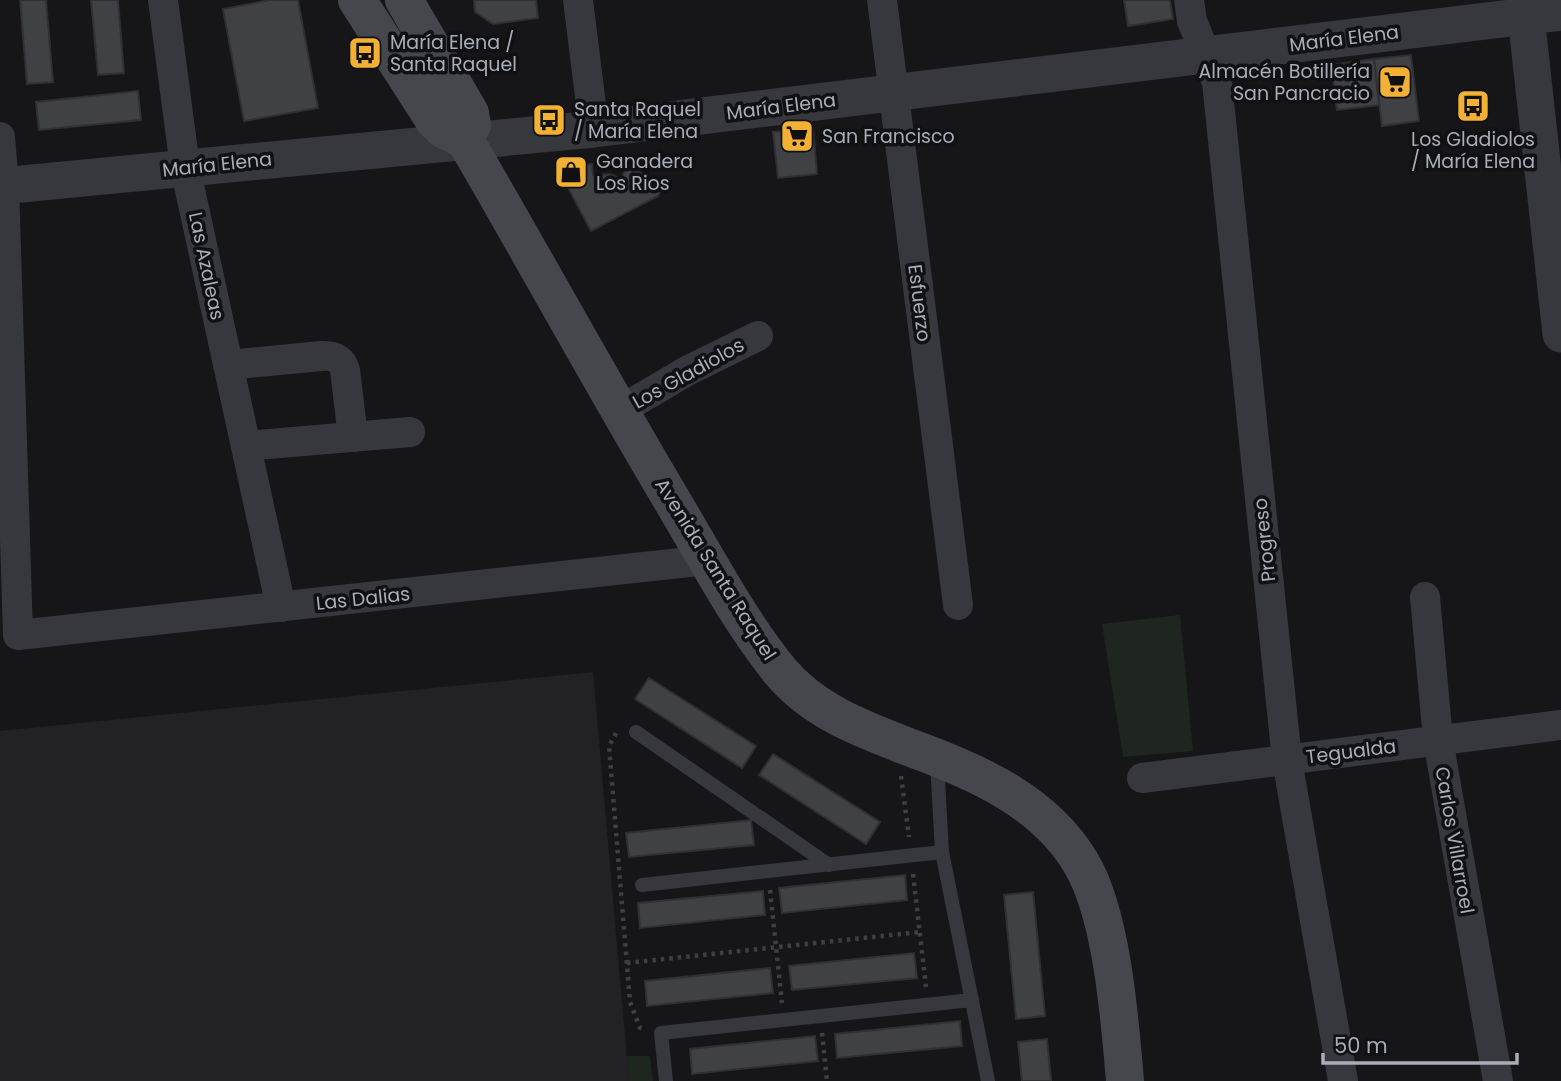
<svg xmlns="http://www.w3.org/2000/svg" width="1561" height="1081" viewBox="0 0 1561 1081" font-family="Poppins,sans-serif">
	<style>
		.built { fill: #222225 }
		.green { fill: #1e261f }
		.building { fill: #404145; stroke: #303034; stroke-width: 2 }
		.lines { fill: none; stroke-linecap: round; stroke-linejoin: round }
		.path { stroke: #3d3f44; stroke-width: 4.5; stroke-dasharray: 3.5 5; stroke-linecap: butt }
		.service { stroke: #37383d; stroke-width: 14 }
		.minor { stroke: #37383d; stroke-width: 30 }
		.tertiary { stroke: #37383d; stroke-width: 37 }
		.secondary { stroke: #45474d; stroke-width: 38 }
		.labels { text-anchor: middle; stroke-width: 7; stroke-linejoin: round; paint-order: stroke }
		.street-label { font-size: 19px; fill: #a8adb8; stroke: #111113 }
		.poi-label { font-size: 19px; fill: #a8adb8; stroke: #111113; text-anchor: start }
	</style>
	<rect width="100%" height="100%" fill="#161618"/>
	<path class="built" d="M 593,672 L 629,1081 L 0,1081 L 0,731 Z"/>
	<g class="green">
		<path d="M 1180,615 L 1193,751 L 1123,757 L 1102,624 Z"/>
		<path d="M 627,1056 L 650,1056 L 653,1081 L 629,1081 Z"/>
	</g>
	<g class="building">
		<path d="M 20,0 L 46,0 L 53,82 L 27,84 Z"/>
		<path d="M 91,0 L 118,0 L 124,73 L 98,75 Z"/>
		<path d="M 270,0 L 298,0 L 318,108 L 244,121 L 223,9 Z"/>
		<path d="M 474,0 L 536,0 L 538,18 L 493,24 L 475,12 Z"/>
		<path d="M 1124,0 L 1170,0 L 1173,19 L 1128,26 Z"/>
		<path d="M 1411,55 L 1419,121 L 1382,126 L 1374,59 Z"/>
		<path d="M 1374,59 L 1379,105 L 1337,110 L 1331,65 Z"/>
		<path d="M 138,91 L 141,120 L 39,130 L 36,102 Z"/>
		<path d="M 813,128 L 817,174 L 778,178 L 773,132 Z"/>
		<path d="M 592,164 L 593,175 L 610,174 L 621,179 L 627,166 L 664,183 L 658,196 L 591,231 L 557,167 Z"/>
		<path d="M 649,678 L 756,746 L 742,768 L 635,699 Z"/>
		<path d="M 773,754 L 880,822 L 866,844 L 759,775 Z"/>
		<path d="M 751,820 L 754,845 L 629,857 L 626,833 Z"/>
		<path d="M 905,875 L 907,900 L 782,913 L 779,888 Z"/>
		<path d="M 763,891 L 765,915 L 640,928 L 638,903 Z"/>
		<path d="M 1033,892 L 1045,1016 L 1016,1019 L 1004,895 Z"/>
		<path d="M 914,953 L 917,978 L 792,990 L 789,966 Z"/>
		<path d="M 770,968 L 773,993 L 647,1006 L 645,981 Z"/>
		<path d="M 960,1021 L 962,1046 L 837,1058 L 835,1034 Z"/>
		<path d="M 815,1036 L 818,1061 L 692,1074 L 690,1049 Z"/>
		<path d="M 1047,1039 L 1051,1081 L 1022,1081 L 1018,1042 Z"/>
	</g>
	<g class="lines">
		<g class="path">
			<path d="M 616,733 L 609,746 L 630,1002 L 640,1028 L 643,1029"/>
			<path d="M 901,776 L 909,837"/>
			<path d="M 913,874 L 926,987"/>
			<path d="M 770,890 L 782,1003"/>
			<path d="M 627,963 L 920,932"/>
			<path d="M 822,1033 L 827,1081"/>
		</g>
		<g class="service">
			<path d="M 636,732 L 829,865"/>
			<path d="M 937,762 L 942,852 L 988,1081"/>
			<path d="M 642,885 L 942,852"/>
			<path d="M 666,1081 L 661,1033 L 972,1000"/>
		</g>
		<g class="minor">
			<path d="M 163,0 L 185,167 L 281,607"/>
			<path d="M 578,0 L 594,129"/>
			<path d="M 882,0 L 958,605"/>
			<path d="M 1189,0 L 1192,21 L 1217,82 L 1287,760 L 1343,1081"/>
			<path d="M 0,137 L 4,185 L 18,635 L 708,560"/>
			<path d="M 228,365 L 321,356 C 334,355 341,358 345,370 L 353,437"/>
			<path d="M 619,411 L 687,371 L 758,336"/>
			<path d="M 246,446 L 410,432"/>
			<path d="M 1425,597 L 1438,740 L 1498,1081"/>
			<path d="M 1142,778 L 1561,725"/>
		</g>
		<g class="tertiary">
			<path d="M 1526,16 L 1561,334"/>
			<path d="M 0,186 L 594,129 L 1561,12"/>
		</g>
		<g class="secondary">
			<path d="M 357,0 L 434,120 L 443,129 L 465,140 C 535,260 602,383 673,502 C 707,559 738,619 780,671 C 815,713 865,730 914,749 C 977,772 1045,802 1081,863 C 1112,914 1120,1021 1125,1081"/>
			<path d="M 404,0 L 470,113 L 472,125 L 465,140"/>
		</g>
	</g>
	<defs>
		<symbol id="bus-square" viewBox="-11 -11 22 22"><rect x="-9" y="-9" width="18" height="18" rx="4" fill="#f2b134" stroke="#111113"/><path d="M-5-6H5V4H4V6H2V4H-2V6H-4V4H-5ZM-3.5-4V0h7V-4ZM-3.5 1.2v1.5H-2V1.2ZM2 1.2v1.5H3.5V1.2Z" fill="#111"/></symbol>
		<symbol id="supermarket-square" viewBox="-11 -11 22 22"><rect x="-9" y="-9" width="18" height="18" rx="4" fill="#f2b134" stroke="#111113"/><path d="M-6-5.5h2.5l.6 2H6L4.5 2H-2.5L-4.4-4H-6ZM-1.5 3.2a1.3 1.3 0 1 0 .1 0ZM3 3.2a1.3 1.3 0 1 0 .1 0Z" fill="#111"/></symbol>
		<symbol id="shop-square" viewBox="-11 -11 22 22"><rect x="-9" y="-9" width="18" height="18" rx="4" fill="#f2b134" stroke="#111113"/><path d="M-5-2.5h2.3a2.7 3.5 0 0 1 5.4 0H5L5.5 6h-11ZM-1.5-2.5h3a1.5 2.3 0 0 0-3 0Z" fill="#111"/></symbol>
	</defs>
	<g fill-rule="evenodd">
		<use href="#bus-square" x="346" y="34" width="38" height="38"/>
		<use href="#supermarket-square" x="1376" y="63" width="38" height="38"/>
		<use href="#bus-square" x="1454" y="87" width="38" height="38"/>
		<use href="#bus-square" x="530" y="101" width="38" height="38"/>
		<use href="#supermarket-square" x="778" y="117" width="38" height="38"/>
		<use href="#shop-square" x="552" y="153" width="38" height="38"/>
	</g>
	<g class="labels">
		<g class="street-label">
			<text transform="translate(1344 38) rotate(-7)" y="7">María Elena</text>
			<text transform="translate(781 106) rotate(-7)" y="7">María Elena</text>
			<text transform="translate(217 164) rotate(-6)" y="7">María Elena</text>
			<text transform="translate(207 266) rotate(78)" y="7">Las Azaleas</text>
			<text transform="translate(920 303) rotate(83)" y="7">Esfuerzo</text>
			<text transform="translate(688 373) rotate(-29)" y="7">Los Gladiolos</text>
			<text transform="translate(1264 540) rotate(-96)" y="7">Progreso</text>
			<text transform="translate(716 569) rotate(58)" y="7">Avenida Santa Raquel</text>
			<text transform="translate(363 598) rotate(-6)" y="7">Las Dalias</text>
			<text transform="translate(1351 751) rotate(-7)" y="7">Tegualda</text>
			<text transform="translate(1455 840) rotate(80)" y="7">Carlos Villarroel</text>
		</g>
		<g class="poi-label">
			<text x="390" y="49">María Elena /<tspan x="390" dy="22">Santa Raquel</tspan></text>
			<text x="1370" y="78" text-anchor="end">Almacén Botillería<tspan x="1370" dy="22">San Pancracio</tspan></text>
			<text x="574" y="116">Santa Raquel<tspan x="574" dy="22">/ María Elena</tspan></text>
			<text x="822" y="143">San Francisco</text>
			<text x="1473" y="146" text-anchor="middle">Los Gladiolos<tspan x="1473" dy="22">/ María Elena</tspan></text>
			<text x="596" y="168">Ganadera<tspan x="596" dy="22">Los Rios</tspan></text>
		</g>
	</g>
	<path d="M1323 1053v10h194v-10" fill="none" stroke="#a8adb8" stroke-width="3.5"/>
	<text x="1334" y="1053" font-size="21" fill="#a8adb8" stroke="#111113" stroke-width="5" paint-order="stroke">50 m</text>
</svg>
